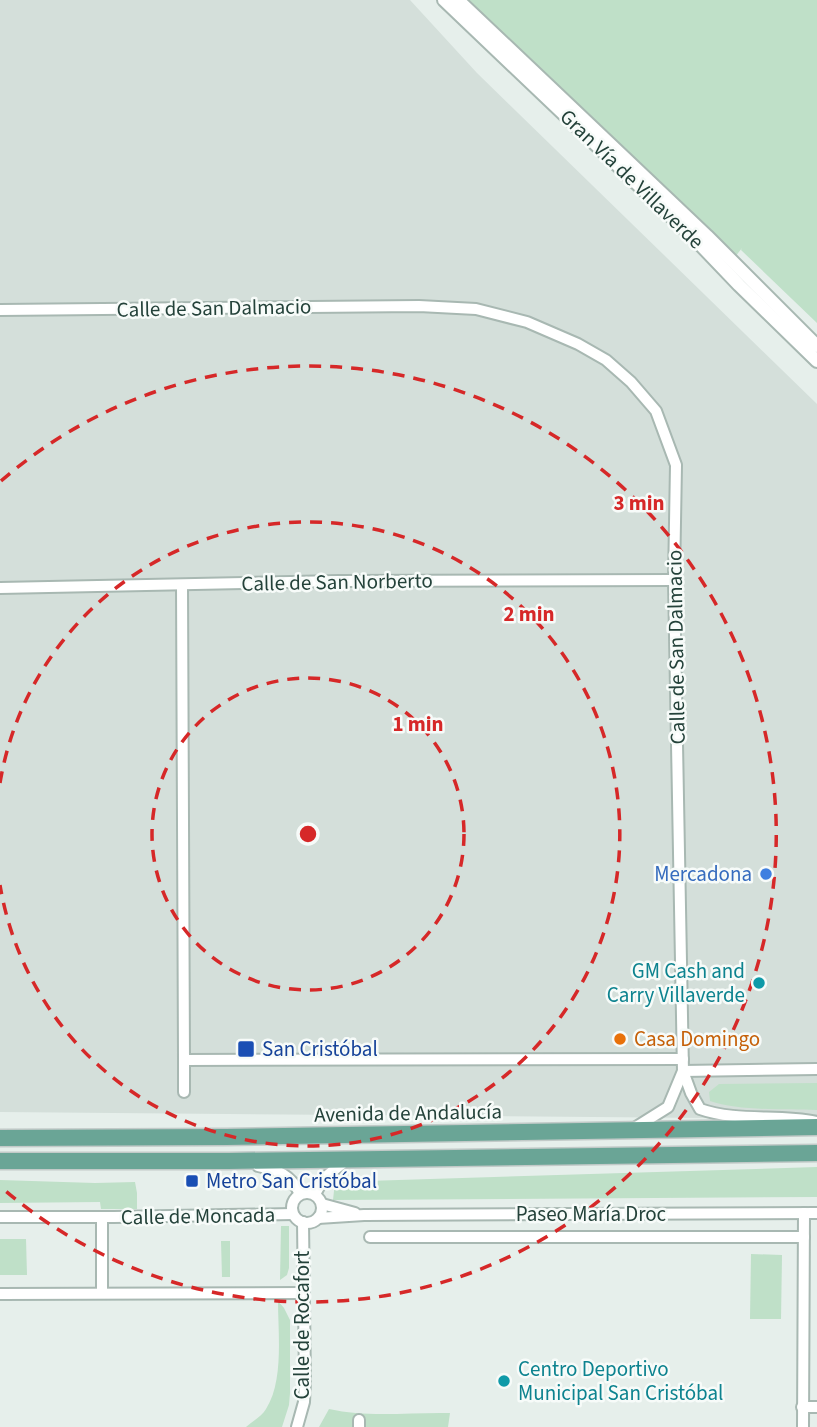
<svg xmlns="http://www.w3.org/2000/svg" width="817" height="1427" viewBox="0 0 817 1427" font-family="'Source Sans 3',sans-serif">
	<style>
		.built { fill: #d4dfda }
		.green { fill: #bfe0c8 }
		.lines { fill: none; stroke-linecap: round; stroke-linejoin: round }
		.minor-casing { stroke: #a8b8b2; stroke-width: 14 }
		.tertiary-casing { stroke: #a8b8b2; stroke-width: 16 }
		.primary-casing { stroke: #c2cac8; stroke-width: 19 }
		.minor { stroke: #fff; stroke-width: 10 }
		.tertiary { stroke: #fff; stroke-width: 12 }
		.primary { stroke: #6aa596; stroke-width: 16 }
		.ring { fill: none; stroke: #d62828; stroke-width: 3.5; stroke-dasharray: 12 9 }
		.shop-dot { fill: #3f7fe0; stroke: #f7fbf9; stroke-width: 2.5 }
		.culture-dot { fill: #0f9aa8; stroke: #f7fbf9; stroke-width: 2.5 }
		.food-dot { fill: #e8710a; stroke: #f7fbf9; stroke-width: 2.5 }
		.transit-dot { fill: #1a4fb4; stroke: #f7fbf9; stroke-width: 2.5 }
		.labels { text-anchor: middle; stroke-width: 5; stroke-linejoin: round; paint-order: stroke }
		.street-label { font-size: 21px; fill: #24423a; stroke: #f7fbf9 }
		.shop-label { font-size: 21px; fill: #366cbe; stroke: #f7fbf9; text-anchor: end }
		.culture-label { font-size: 21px; fill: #0d838f; stroke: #f7fbf9; text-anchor: end }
		.food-label { font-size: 21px; fill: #c56008; stroke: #f7fbf9; text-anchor: start }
		.transit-label { font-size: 21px; fill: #164399; stroke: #f7fbf9; text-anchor: start }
		.centre { fill: #d62828; stroke: #f7fbf9; stroke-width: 3.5 }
		.ring-label { font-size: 21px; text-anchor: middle; font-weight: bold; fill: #d62828; stroke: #f7fbf9; stroke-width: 5; stroke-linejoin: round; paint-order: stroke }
	</style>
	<rect width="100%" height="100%" fill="#e6efeb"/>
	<path class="built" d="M 0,0 L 410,0 L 477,73 L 817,404 L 817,1119 L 0,1112 Z"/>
	<g class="green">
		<path d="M 469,0 L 817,0 L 817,323 L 741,250 L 742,248 L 735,257 L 654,176 L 589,117 Z"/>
		<path d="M 817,1083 L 817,1110 C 787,1109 738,1111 710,1101 L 709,1092 L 719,1084 Z"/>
		<path d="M 817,1167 L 817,1197 L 333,1200 L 335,1182 Z"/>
		<path d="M 0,1180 L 95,1183 L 135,1182 L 137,1193 L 137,1209 L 101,1209 L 100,1202 L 0,1203 Z"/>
		<path d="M 281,1226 L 289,1226 L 289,1268 L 287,1275 L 280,1280 Z"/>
		<path d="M 0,1239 L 26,1239 L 27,1275 L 0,1275 Z"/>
		<path d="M 221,1241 L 230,1241 L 230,1277 L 222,1277 Z"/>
		<path d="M 751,1254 L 782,1255 L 781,1319 L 750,1319 Z"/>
		<path d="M 278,1301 L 284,1308 L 290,1320 L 290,1393 L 289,1405 L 282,1427 L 246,1427 C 253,1421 262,1416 266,1409 C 284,1381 278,1333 278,1301 Z"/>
		<path d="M 329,1409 C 368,1418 410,1412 450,1413 L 448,1427 L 319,1427 Z"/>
	</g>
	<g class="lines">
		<defs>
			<g id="minor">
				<path d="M 0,310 L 419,306 L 476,309 L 527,322 L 578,344 L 606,360 L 631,382 L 656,411 L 676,465 L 674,580 L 683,1071 L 691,1093 L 700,1109 C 737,1122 779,1114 817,1122"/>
				<path d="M 182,585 L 184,1060 L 683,1059"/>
				<path d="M 0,588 L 339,581 L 674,580"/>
				<path d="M 683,1071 L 817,1069"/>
				<path d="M 184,1092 L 184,1060"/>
				<path d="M 633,1129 L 668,1107 L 683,1071"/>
				<path d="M 258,1166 C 278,1170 291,1175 300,1194"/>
				<circle cx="307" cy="1208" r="15"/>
				<path d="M 315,1194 L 324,1178 L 348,1159"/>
				<path d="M 322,1204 L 355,1213"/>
				<path d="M 0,1217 L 114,1217 L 293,1214"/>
				<path d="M 102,1218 L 102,1293"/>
				<path d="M 318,1218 L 364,1215 L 817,1213"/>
				<path d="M 370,1237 L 804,1237"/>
				<path d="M 0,1294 L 303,1293"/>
				<path d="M 802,1407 L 817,1407"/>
				<path d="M 297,1427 L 304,1402 L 305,1382 L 303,1222"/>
				<path d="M 359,1427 L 359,1420"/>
				<path d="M 803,1427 L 804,1213"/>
			</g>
			<g id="tertiary">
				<path d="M 444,0 L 695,239 L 739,285 L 817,361"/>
				<path d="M 458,0 L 707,236 L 817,346"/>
			</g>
			<g id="primary">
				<path d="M 0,1138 L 226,1137 L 817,1127"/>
				<path d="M 0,1161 L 228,1161 L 817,1153"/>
			</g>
		</defs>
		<use href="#minor" class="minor-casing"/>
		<use href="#tertiary" class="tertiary-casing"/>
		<use href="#primary" class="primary-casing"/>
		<use href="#minor" class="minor"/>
		<use href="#tertiary" class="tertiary"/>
		<use href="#primary" class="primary"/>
	</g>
	<g class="ring">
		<circle cx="308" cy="834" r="156"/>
		<path d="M0 783A312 312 0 1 1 0 885"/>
		<path d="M1 481A468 468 0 1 1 1 1187"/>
	</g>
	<circle class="shop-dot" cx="766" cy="874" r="7"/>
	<g class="culture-dot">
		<circle cx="759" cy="983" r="7"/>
		<circle cx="504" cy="1381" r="7"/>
	</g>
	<circle class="food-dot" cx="620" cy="1039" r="7"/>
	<g class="transit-dot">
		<rect x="237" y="1040" width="18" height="18" rx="3.5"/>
		<rect x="185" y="1174" width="14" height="14" rx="3.5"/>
	</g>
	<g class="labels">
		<g class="street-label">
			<text transform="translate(632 179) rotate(44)" y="7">Gran Vía de Villaverde</text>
			<text transform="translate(214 308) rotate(-1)" y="7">Calle de San Dalmacio</text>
			<text transform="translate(337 582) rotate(-1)" y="7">Calle de San Norberto</text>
			<text transform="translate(676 647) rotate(-91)" y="7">Calle de San Dalmacio</text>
			<text transform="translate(408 1113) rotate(-1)" y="7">Avenida de Andalucía</text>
			<text x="591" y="1221">Paseo María Droc</text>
			<text transform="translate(198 1216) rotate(-1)" y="7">Calle de Moncada</text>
			<text transform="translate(302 1325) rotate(-90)" y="7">Calle de Rocafort</text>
		</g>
		<g class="shop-label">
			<text x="752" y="881">Mercadona</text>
		</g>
		<g class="culture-label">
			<text x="745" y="978">GM Cash and<tspan x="745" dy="24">Carry Villaverde</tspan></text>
			<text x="518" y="1376" text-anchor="start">Centro Deportivo<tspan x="518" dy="24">Municipal San Cristóbal</tspan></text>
		</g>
		<g class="food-label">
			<text x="634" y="1046">Casa Domingo</text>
		</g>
		<g class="transit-label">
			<text x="262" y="1056">San Cristóbal</text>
			<text x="206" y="1188">Metro San Cristóbal</text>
		</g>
	</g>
	<circle cx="308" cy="834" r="10" class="centre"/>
	<g class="ring-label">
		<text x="639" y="510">3 min</text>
		<text x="529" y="621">2 min</text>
		<text x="418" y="731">1 min</text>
	</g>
</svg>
